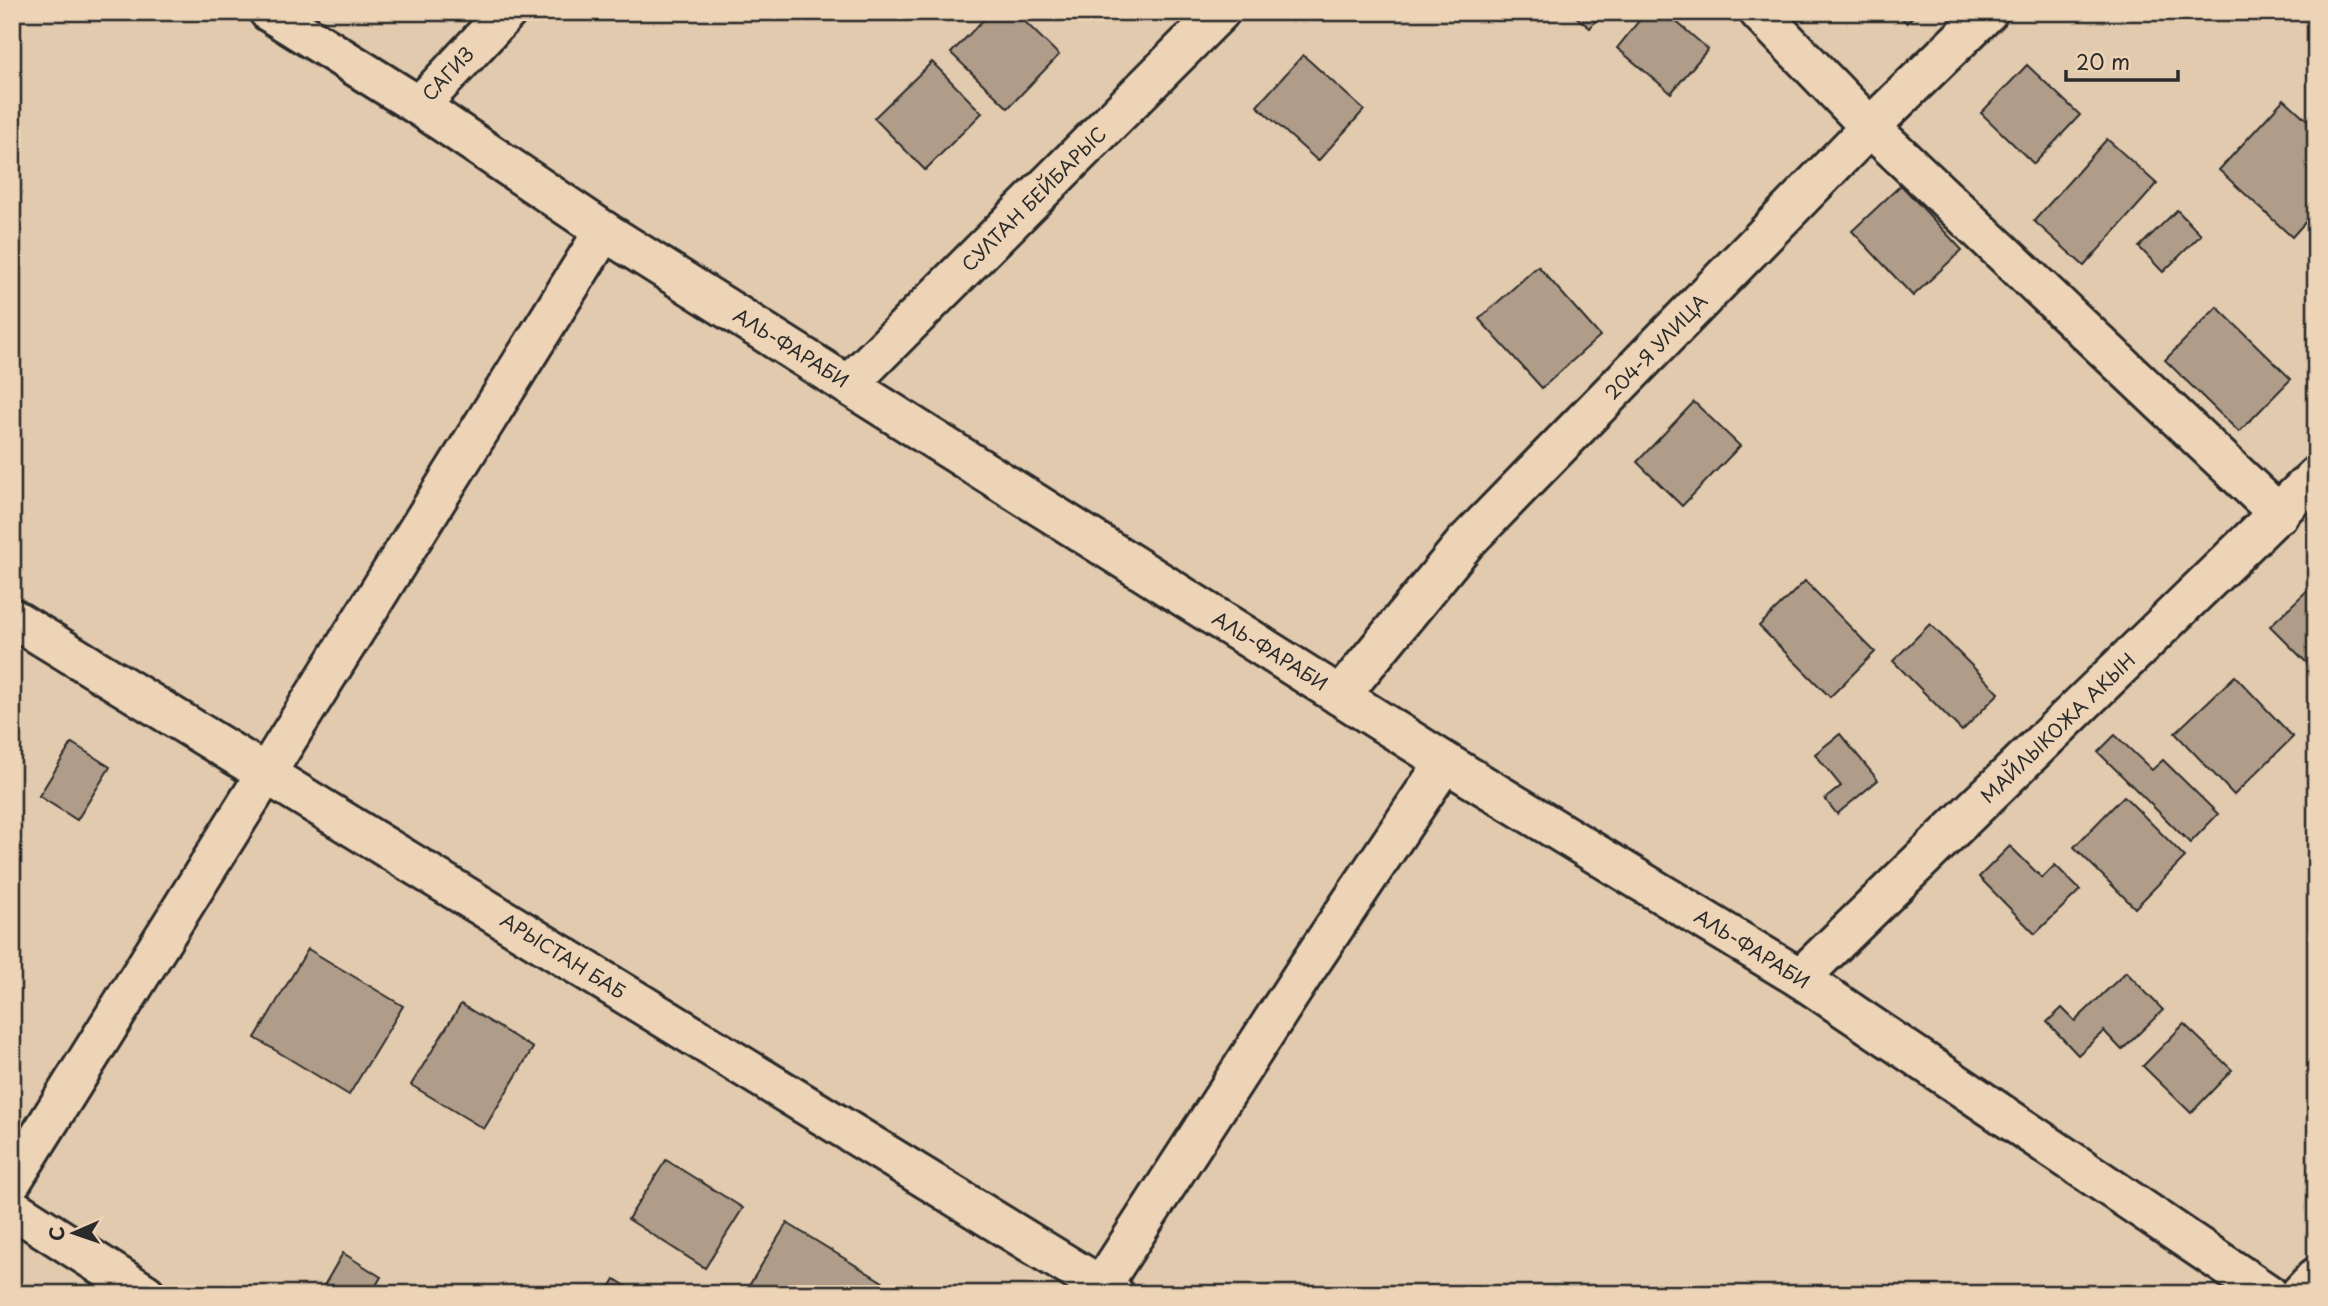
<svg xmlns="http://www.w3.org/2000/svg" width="2328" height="1306" viewBox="0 0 2328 1306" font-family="'Playpen Sans',sans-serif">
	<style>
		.building { fill: #af9d89; stroke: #2b2b2b; stroke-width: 2 }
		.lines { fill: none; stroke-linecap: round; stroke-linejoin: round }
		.minor-casing { stroke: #2b2b2b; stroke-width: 44 }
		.minor { stroke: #eed4b6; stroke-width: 38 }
		.labels { text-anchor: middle; stroke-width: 5; stroke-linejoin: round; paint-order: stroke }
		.street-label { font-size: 19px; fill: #2b2b2b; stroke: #eed4b6 }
	</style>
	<rect width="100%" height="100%" fill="#e2caae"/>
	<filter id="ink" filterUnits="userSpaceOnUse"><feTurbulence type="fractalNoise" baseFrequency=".0143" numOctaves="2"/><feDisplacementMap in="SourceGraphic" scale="14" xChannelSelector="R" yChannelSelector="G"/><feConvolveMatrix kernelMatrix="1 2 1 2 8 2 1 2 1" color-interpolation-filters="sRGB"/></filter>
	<g filter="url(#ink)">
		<g class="building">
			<path d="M 991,12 L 1015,12 L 1059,55 L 1008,108 L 951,53 Z"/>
			<path d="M 1570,12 L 1602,12 L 1590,28 Z"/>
			<path d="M 1646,12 L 1665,12 L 1708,49 L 1671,93 L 1617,48 Z"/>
			<path d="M 1895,12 L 1917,12 L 1907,23 Z"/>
			<path d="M 1303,55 L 1364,110 L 1318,161 L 1257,106 Z"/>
			<path d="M 932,62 L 982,113 L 925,170 L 874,118 Z"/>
			<path d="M 2027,65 L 2080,115 L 2034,164 L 1981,113 Z"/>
			<path d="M 2284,99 L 2316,128 L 2316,210 L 2292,237 L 2219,170 Z"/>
			<path d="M 2107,139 L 2157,184 L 2084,266 L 2034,221 Z"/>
			<path d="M 1901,185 L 1962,250 L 1913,296 L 1852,231 Z"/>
			<path d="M 2177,210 L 2201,235 L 2163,272 L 2139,247 Z"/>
			<path d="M 1538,266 L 1600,336 L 1542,388 L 1479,319 Z"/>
			<path d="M 2217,307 L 2291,379 L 2239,432 L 2165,360 Z"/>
			<path d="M 1694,402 L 1740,446 L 1682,506 L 1637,462 Z"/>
			<path d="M 1805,581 L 1875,652 L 1830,697 L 1759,626 Z"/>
			<path d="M 2316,582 L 2316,672 L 2270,626 Z"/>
			<path d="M 1930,624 L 1999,693 L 1962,731 L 1893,661 Z"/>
			<path d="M 2235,676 L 2293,737 L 2234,795 L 2175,733 Z"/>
			<path d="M 1840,734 L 1878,780 L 1837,814 L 1825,799 L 1841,786 L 1815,754 Z"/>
			<path d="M 2115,735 L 2152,770 L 2163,760 L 2218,814 L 2190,843 L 2098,752 Z"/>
			<path d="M 72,743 L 110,767 L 77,820 L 39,796 Z"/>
			<path d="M 2124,796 L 2185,857 L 2135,908 L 2074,847 Z"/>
			<path d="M 2010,846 L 2042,878 L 2055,865 L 2080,890 L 2035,934 L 1979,877 Z"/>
			<path d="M 308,949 L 403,1006 L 349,1095 L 255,1038 Z"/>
			<path d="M 2126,972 L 2163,1010 L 2122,1050 L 2104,1031 L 2078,1055 L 2047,1022 L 2062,1008 L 2075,1021 Z"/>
			<path d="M 461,1004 L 533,1048 L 484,1129 L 411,1085 Z"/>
			<path d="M 2184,1024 L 2232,1070 L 2191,1113 L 2143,1066 Z"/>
			<path d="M 666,1160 L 743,1208 L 705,1268 L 628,1219 Z"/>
			<path d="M 787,1223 L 894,1289 L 890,1294 L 744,1294 Z"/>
			<path d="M 343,1253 L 381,1277 L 371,1294 L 319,1294 Z"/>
			<path d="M 615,1279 L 638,1294 L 606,1294 Z"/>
		</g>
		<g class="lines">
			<defs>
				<g id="minor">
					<path d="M 269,12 L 419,106 L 604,231 L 1445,762 L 1800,978 L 2268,1294"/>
					<path d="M 1759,12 L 1870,127 L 2279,514"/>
					<path d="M 419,106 L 507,12"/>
					<path d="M 848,385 L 1220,12"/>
					<path d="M 12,618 L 1114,1294"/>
					<path d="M 1340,696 L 1465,543 L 1870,127 L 1988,12"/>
					<path d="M 1800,978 L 2316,476"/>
					<path d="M 12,1181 L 604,231"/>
					<path d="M 12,1208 L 146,1294"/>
					<path d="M 1096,1294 L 1307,968 L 1445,762"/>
					<path d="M 2300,1294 L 2316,1277"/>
				</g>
			</defs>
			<use href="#minor" class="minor-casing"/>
			<use href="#minor" class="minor"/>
		</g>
	</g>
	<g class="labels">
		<g class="street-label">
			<text transform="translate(448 74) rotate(-47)" y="7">САГИЗ</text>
			<text transform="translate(1034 199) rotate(-45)" y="7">СУЛТАН БЕЙБАРЫС</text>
			<text transform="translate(1656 347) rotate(-46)" y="7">204-Я УЛИЦА</text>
			<text transform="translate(791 348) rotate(32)" y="7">АЛЬ-ФАРАБИ</text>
			<text transform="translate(1270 651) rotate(32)" y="7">АЛЬ-ФАРАБИ</text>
			<text transform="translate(2058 728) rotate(-44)" y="7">МАЙЛЫКОЖА АКЫН</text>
			<text transform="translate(1752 949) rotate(32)" y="7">АЛЬ-ФАРАБИ</text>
			<text transform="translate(563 956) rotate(32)" y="7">АРЫСТАН БАБ</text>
		</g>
	</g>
	<rect width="2328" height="1306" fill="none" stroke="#eed4b6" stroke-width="42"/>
	<rect x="21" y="21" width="2286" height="1264" fill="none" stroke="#2b2b2b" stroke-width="2.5" filter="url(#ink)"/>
	<g transform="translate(74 1233) rotate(268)" stroke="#eed4b6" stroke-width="5" paint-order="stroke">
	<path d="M0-5L12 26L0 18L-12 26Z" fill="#2b2b2b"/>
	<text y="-10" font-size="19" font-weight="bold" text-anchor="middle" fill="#2b2b2b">С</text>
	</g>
	<path d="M2066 70v10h112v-10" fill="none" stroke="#2b2b2b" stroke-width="3.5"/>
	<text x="2076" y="70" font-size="21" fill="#2b2b2b" stroke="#eed4b6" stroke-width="5" paint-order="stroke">20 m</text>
</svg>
